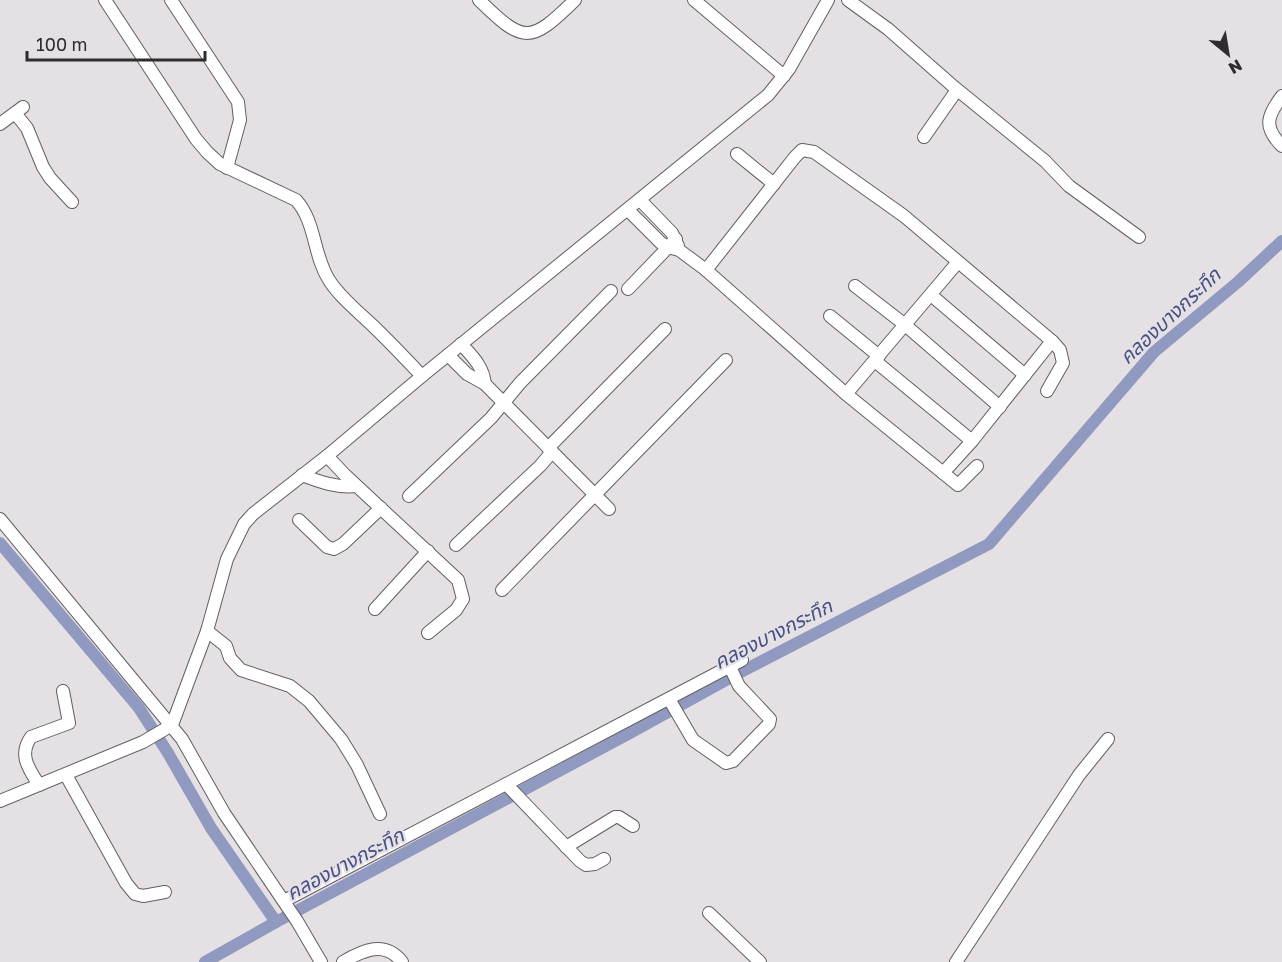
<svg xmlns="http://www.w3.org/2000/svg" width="1282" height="962" viewBox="0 0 1282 962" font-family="'Golos Text','Noto Sans Thai',sans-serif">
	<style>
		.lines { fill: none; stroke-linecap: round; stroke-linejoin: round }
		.canal { stroke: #9099bf; stroke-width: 12 }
		.minor-casing { stroke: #635e62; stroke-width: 14 }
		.minor { stroke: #fff; stroke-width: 12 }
		.labels { text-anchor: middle; stroke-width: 4.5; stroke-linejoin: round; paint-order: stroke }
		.water-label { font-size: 20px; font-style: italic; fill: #465085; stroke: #e5e0e4 }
	</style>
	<rect width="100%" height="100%" fill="#e5e0e4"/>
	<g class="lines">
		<g class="canal">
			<path d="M 0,543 L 139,708 L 168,753 L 211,828 L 276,922"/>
			<path d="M 205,962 L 276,922 L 630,733 L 735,675 L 989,544 L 1154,352 L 1238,282 L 1282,241"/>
		</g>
		<defs>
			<g id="minor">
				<path d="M 105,0 L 196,139 L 207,152 L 220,164 L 296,200 C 316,222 313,255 329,280 C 339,296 356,310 370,323 C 388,340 405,358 422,376"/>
				<path d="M 171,0 L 238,102 L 240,120 L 227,168"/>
				<path d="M 479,0 C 524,44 530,44 575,0"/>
				<path d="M 694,0 L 784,76"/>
				<path d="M 848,0 L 888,29 L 954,87 L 1045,161 L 1069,186 L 1139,237"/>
				<path d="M 1282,96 C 1267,116 1263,127 1282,146"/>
				<path d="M 15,113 L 27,128 L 43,167 L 50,178 L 72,202"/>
				<path d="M 0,124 L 23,107"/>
				<path d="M 924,137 L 957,90"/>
				<path d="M 737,154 L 774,184"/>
				<path d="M 640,200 L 672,233 L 678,246"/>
				<path d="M 628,210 L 661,243 L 668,247 L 679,250 L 706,270 L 846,394 L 958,485 L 977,466"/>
				<path d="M 706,270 L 795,157 L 802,150 L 814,152 L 904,216 L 1052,341 L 972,441 L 943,473"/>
				<path d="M 855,286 L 904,324 L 1000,407"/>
				<path d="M 628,289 L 676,239"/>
				<path d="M 931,295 L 1025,375"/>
				<path d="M 830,316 L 879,356"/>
				<path d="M 461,344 C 473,357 483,366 485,384"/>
				<path d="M 448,355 L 467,374 L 485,384 L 609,509"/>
				<path d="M 875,361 L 972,441"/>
				<path d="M 1047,391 L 1063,363 L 1060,350 L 1052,341"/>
				<path d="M 846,394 L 958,262"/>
				<path d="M 548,448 L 665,329"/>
				<path d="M 327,456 L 345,475 L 458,580 L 463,599 L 456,610 L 428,633"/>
				<path d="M 302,475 C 320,482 337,488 356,486"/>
				<path d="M 409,496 L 491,418 L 520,383 L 611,291"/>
				<path d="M 0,519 L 182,739 L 224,813 L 297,921 L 321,962"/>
				<path d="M 299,520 L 327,547 L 334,549 L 343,544 L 381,508"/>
				<path d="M 456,545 L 540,466 L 552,452"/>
				<path d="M 502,590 L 726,360"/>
				<path d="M 375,609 L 428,551"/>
				<path d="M 207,631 L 226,646 L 230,658 L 241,670 L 290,686 L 309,701 L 341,739 L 357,765 L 380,814"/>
				<path d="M 669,699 L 693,740 L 726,763 L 733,761 L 769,724 L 770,719 L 739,686 L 730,667"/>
				<path d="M 66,775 L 126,883 L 135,894 L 143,896 L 165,892"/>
				<path d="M 506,784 L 580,861 L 586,865 L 595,864 L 604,859"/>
				<path d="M 39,785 C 29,769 18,755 31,737 L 69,723 L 63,691"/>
				<path d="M 0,801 L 143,742 L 172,725 L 207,631 L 227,559 L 244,524 L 253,514 L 327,456 L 422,376 L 768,95 L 789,69 L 828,0"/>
				<path d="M 566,847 L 615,817 L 619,817 L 633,826"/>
				<path d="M 284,901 L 742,660"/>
				<path d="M 709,913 L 760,962"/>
				<path d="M 343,962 C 363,950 385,940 402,962"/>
				<path d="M 956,962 L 1079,775 L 1108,739"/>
			</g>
		</defs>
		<use href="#minor" class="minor-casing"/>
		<use href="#minor" class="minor"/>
	</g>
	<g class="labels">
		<g class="water-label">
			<text transform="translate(1170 316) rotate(-43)" y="7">คลองบางกระทึก</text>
			<text transform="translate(773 634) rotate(-27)" y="7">คลองบางกระทึก</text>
			<text transform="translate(345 864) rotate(-28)" y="7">คลองบางกระทึก</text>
		</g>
	</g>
	<g transform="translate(1228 54) rotate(150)" stroke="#e5e0e4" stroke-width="4.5" paint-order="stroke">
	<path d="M0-4.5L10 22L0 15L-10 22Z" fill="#2e2c2d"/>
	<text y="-9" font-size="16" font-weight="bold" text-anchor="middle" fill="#2e2c2d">N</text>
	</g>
	<path d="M27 51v9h178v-9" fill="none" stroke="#2e2c2d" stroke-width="3"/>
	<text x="36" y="51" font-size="18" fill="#2e2c2d" stroke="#e5e0e4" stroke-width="4.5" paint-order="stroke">100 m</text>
</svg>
